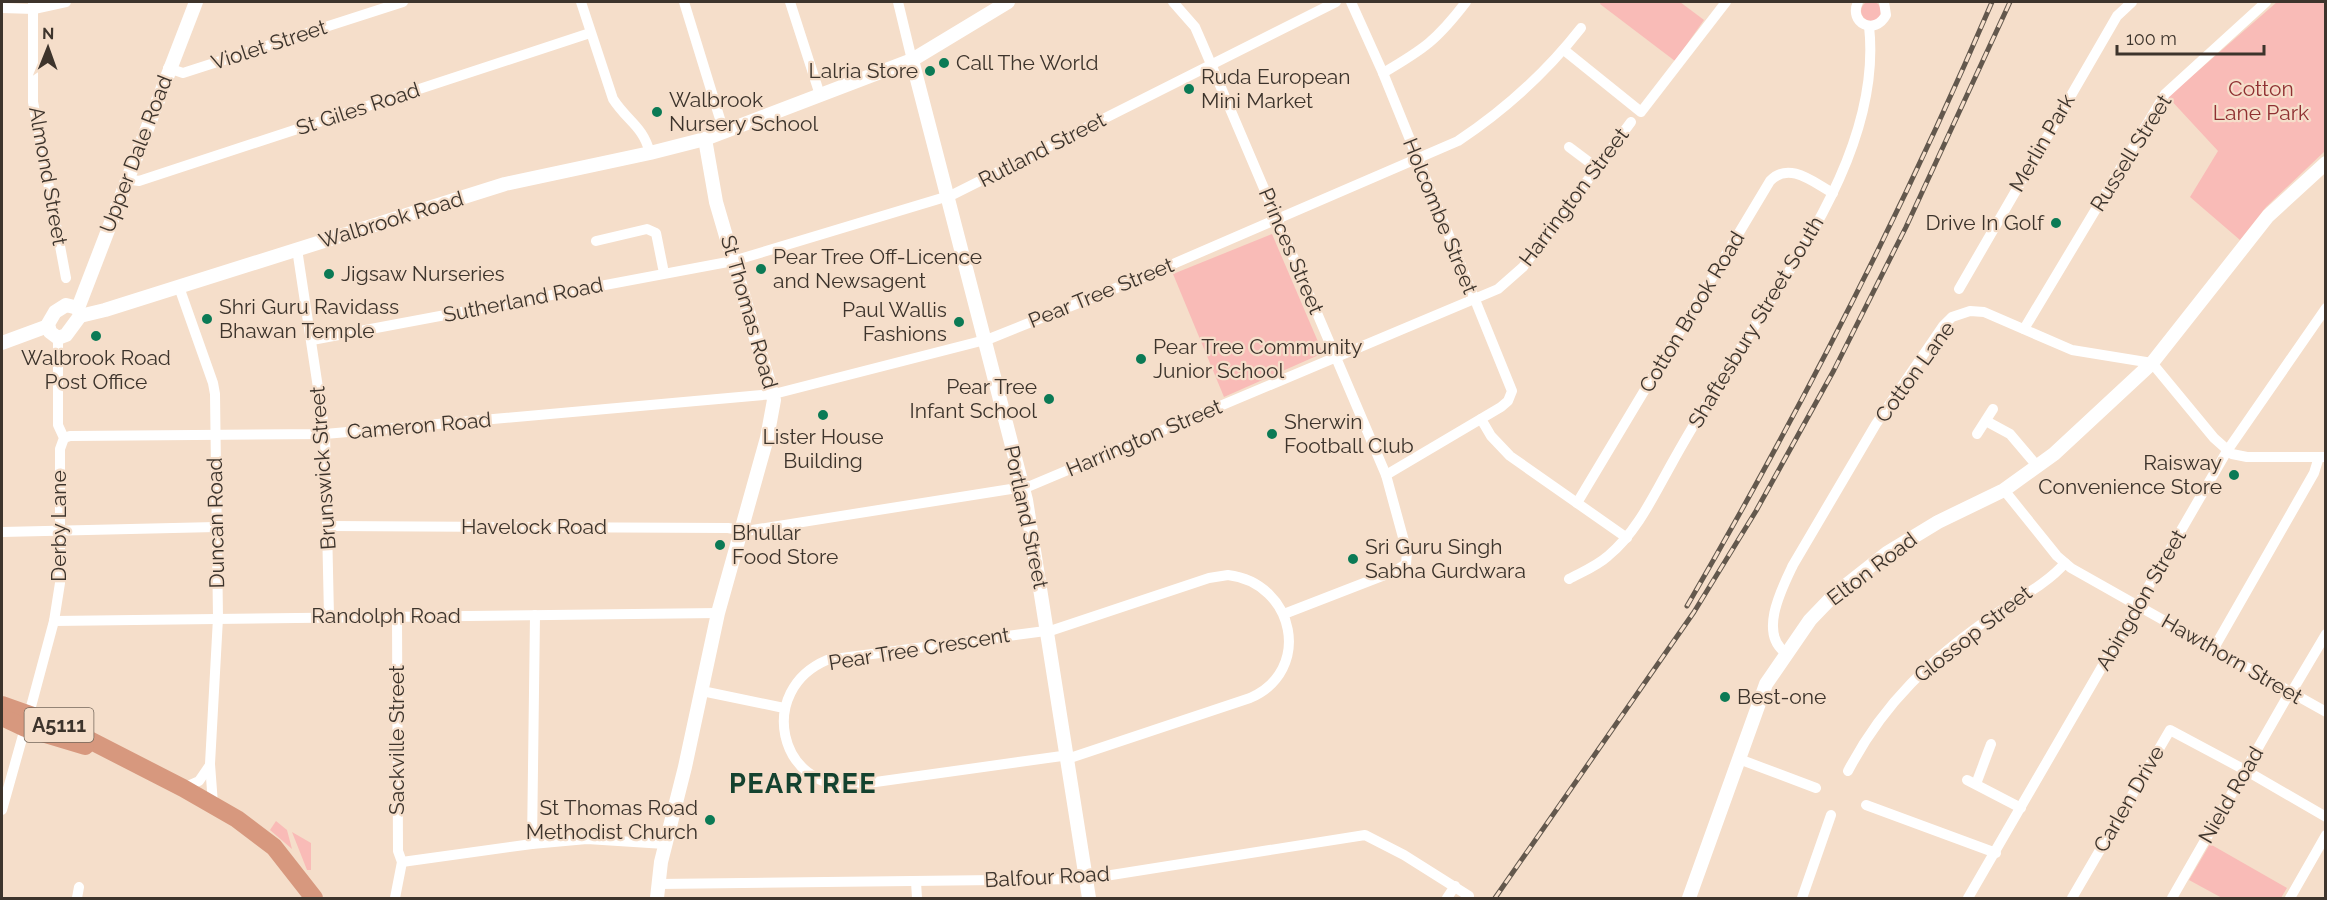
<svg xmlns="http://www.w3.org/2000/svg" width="2327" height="900" viewBox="0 0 2327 900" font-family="Raleway,sans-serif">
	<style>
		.green { fill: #f9bbb7 }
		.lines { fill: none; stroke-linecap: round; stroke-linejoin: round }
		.minor { stroke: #fff; stroke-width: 10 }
		.tertiary { stroke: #fff; stroke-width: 14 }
		.trunk { stroke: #d7987e; stroke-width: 18 }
		.rail-casing { stroke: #63584d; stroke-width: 5 }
		.rail { stroke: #f5deca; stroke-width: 3; stroke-dasharray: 9; stroke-linecap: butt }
		.poi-dot { fill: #0b7a55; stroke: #f5deca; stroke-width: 2 }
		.labels { text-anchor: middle; stroke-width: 4.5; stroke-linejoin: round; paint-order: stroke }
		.shield { fill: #f5deca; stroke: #74675b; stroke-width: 1.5 }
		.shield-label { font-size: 20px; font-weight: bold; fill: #3d342c }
		.street-label { font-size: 21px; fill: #3d342c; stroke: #f5deca }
		.poi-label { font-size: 21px; fill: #3d342c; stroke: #f5deca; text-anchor: start }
		.park-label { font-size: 21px; fill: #8f3032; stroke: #f5deca }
		.district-label { font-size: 27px; font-weight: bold; letter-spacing: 1.5px; fill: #14422f; stroke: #f5deca }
	</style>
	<rect width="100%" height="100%" fill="#f5deca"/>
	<g class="green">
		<circle cx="1871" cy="11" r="10"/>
		<path d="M 1601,2 L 1680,2 L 1704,20 L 1675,61 L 1600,4 Z"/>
		<path d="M 2277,2 L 2325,2 L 2325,151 L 2266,207 L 2240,240 L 2190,197 L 2218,151 L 2168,97 Z"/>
		<path d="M 1272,234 L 1322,351 L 1321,354 L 1224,397 L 1173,274 Z"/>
		<path d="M 276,821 L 287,830 L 292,849 L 270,830 Z"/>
		<path d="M 292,832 L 311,843 L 311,870 L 307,870 Z"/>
		<path d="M 2210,844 L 2287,888 L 2281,898 L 2222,898 L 2189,880 Z"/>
	</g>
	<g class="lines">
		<g class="minor">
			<path d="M 33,2 L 33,102 L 66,278"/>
			<path d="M 581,2 L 613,99 C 628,122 643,126 650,153"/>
			<path d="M 684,2 L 724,132"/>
			<path d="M 790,2 L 820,95"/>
			<path d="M 898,2 L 912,60"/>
			<path d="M 1173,2 L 1195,27 L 1202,43 L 1386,475 L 1407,552 L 1406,564 L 1395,571 L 1284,614"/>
			<path d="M 1351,2 L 1383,73 L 1512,391 L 1508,401 L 1501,407 L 1386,475"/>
			<path d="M 1858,2 C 1848,23 1875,36 1886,15 L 1884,2"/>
			<path d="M 2,8 L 34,9 L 66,2"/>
			<path d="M 1564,50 L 1641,112 L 1726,2"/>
			<path d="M 168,68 L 183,73 L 403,2"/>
			<path d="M 1383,73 C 1424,49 1437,40 1466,2"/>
			<path d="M 1569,147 L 1597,168"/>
			<path d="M 126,179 L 139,181 L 590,33"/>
			<path d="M 596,241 L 647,229 L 656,233 L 664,273"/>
			<path d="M 297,249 L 325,434 L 329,616"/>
			<path d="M 179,287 L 213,383 L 215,394 L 218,618 L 210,764 L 213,804"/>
			<path d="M 1959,289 L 2117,16 L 2132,2"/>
			<path d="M 2024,329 L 2165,94 L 2266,2"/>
			<path d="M 312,340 L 733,261 L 952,195 L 1336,2"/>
			<path d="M 1481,419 L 1491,436 L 1510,456 L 1627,538"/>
			<path d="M 1986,421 L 2010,434 L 2038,467"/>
			<path d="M 1977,434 L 1993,409"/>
			<path d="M 64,438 L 70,436 L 325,434 L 774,394 L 989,339 L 1136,280 L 1458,141 C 1506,109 1545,74 1581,28"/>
			<path d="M 2004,490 L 2057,556 L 2071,568 L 2326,712"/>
			<path d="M 1577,503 L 1770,181 C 1789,161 1813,182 1833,193"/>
			<path d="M 329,526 L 728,528 L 746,531 L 1030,486 L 1498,289 L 1523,267 L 1631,122"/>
			<path d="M 2,532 L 216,527"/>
			<path d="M 1228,575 C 1295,583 1313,671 1250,698 L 1073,757 L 1062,756 L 854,785 C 778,791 756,690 827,660 L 1053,630 L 1209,578 Z"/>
			<path d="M 1569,579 C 1582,572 1597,566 1608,556 C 1637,532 1654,495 1672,463 C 1689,432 1707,403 1725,373 C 1786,272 1883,150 1869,26"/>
			<path d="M 54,621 L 718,613"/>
			<path d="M 2214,648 L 2314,473 L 2319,457"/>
			<path d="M 1786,653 C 1758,634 1782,588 1793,565 L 1876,424 L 1943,326 L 1952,317 L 1970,311 L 1984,312 L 2072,350 L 2152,363 L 2214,438 L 2232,454 L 2247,457 L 2326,457"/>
			<path d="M 702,691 L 784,708"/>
			<path d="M 2291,693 L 2326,634"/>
			<path d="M 29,714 L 54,621 L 60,583 L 60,449 L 64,438 L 58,425 L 58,338"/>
			<path d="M 1739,759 L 1816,788"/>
			<path d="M 1848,771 C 1884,702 1931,659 1994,615 C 2017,599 2047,584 2065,563"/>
			<path d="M 1967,780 L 2021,808"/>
			<path d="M 1976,784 L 1991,744"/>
			<path d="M 183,788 L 199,781 L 210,765"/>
			<path d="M 1866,805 L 1996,853"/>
			<path d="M 2,810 L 25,728"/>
			<path d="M 532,844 L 535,615"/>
			<path d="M 402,862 L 532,844 L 587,839 L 665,844"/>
			<path d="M 916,882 L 917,898"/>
			<path d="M 658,884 L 1086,879 L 1365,835 L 1404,855 L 1469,896"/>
			<path d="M 77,898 L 79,887"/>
			<path d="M 395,898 L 402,862 L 398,851 L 397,616"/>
			<path d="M 1447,898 L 1455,886"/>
			<path d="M 1802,898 L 1831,815"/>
			<path d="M 1968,898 L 2227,451 L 2326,308"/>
			<path d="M 2072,898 L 2170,730 L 2245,770 L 2326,817"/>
			<path d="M 2172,898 L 2290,692"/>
			<path d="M 2290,898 L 2326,835"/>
		</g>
		<g class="tertiary">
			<path d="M 912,60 L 1026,500 L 1089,898"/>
			<path d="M 66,305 L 78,308 L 80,316 L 66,335 L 58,338 L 50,332 L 48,324 L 55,312 Z"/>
			<path d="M 78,308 L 196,2"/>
			<path d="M 80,316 L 105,310 L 505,184 L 650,153 L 705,139 L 912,60 L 1008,2"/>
			<path d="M 2,343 L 48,326"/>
			<path d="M 657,898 L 661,862 L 685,767 L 718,613 L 767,438 L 774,400 L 716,202 L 705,139"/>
			<path d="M 1689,898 L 1766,684 L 1810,620 L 1835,594 L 1887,553 L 1938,522 L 2004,490 L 2054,454 L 2152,363 L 2268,216 L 2326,163"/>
		</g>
		<g class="trunk">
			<path d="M 2,705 L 64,727 L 183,788 L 237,819 L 274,847 L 314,898"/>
			<path d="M 2,717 L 25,728 L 85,746"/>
		</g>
		<defs>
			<g id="rail">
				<path d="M 1687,606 C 1801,410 1903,210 1992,2"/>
				<path d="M 1495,898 L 1694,612 L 1756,511 L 1834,370 L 1906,227 L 2010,2"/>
			</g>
		</defs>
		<use href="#rail" class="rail-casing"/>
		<use href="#rail" class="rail"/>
	</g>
	<g class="poi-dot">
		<circle cx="944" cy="63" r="6"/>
		<circle cx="930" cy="71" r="6"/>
		<circle cx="1189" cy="89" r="6"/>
		<circle cx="657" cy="112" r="6"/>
		<circle cx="2056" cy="223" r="6"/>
		<circle cx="761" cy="269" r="6"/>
		<circle cx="329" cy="274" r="6"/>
		<circle cx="207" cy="319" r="6"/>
		<circle cx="959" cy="322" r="6"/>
		<circle cx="96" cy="336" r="6"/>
		<circle cx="1141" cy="359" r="6"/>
		<circle cx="1049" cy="399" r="6"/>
		<circle cx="823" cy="415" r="6"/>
		<circle cx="1272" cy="434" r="6"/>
		<circle cx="2234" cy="475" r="6"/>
		<circle cx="720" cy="545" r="6"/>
		<circle cx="1353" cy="559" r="6"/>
		<circle cx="1725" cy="697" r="6"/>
		<circle cx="710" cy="820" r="6"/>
	</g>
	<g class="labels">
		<rect class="shield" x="24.5" y="708" width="69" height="34" rx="4.5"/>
		<g class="shield-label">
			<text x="59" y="732">A5111</text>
		</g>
		<g class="street-label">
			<text transform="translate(269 45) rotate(-18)" y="7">Violet Street</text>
			<text transform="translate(358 109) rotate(-18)" y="7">St Giles Road</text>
			<text transform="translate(2042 143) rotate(-60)" y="7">Merlin Park</text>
			<text transform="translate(1042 150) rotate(-27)" y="7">Rutland Street</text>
			<text transform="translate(2131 153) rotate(-58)" y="7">Russell Street</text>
			<text transform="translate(136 154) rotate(-69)" y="7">Upper Dale Road</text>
			<text transform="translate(48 176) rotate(80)" y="7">Almond Street</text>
			<text transform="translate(1574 197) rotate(-53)" y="7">Harrington Street</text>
			<text transform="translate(1440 216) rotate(68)" y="7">Holcombe Street</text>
			<text transform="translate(391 220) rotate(-17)" y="7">Walbrook Road</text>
			<text transform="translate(1291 251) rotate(67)" y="7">Princes Street</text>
			<text transform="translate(1101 293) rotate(-22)" y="7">Pear Tree Street</text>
			<text transform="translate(523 300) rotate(-11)" y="7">Sutherland Road</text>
			<text transform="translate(749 312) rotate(74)" y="7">St Thomas Road</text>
			<text transform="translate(1692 312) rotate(-59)" y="7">Cotton Brook Road</text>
			<text transform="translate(1756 322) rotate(-59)" y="7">Shaftesbury Street South</text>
			<text transform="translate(1915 372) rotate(-54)" y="7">Cotton Lane</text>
			<text transform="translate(419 426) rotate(-5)" y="7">Cameron Road</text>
			<text transform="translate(1144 438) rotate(-23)" y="7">Harrington Street</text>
			<text transform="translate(323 468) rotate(-94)" y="7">Brunswick Street</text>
			<text transform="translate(1026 517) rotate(78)" y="7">Portland Street</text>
			<text transform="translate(216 523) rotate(-91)" y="7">Duncan Road</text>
			<text transform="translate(59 526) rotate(-90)" y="7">Derby Lane</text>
			<text x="534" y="534">Havelock Road</text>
			<text transform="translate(1872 569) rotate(-37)" y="7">Elton Road</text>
			<text transform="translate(2141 600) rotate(-60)" y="7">Abingdon Street</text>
			<text x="386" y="623">Randolph Road</text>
			<text transform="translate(1973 634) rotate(-38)" y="7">Glossop Street</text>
			<text transform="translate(919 649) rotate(-9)" y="7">Pear Tree Crescent</text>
			<text transform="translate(2232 659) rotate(30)" y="7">Hawthorn Street</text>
			<text transform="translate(397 740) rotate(-90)" y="7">Sackville Street</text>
			<text transform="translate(2231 795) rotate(-60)" y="7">Nield Road</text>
			<text transform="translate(2129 799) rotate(-60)" y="7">Carlen Drive</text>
			<text transform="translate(1047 877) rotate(-3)" y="7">Balfour Road</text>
		</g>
		<g class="poi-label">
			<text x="956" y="70">Call The World</text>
			<text x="918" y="78" text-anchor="end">Lalria Store</text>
			<text x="1201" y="84">Ruda European<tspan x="1201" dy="24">Mini Market</tspan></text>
			<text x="669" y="107">Walbrook<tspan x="669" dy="24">Nursery School</tspan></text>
			<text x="2044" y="230" text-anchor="end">Drive In Golf</text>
			<text x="773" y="264">Pear Tree Off-Licence<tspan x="773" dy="24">and Newsagent</tspan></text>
			<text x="341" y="281">Jigsaw Nurseries</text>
			<text x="219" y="314">Shri Guru Ravidass<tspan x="219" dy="24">Bhawan Temple</tspan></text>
			<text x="947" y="317" text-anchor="end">Paul Wallis<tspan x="947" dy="24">Fashions</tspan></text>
			<text x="1153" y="354">Pear Tree Community<tspan x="1153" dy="24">Junior School</tspan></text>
			<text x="96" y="365" text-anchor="middle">Walbrook Road<tspan x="96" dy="24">Post Office</tspan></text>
			<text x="1037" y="394" text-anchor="end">Pear Tree<tspan x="1037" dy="24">Infant School</tspan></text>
			<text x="1284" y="429">Sherwin<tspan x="1284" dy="24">Football Club</tspan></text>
			<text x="823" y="444" text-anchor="middle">Lister House<tspan x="823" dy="24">Building</tspan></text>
			<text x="2222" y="470" text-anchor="end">Raisway<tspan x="2222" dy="24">Convenience Store</tspan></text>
			<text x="732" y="540">Bhullar<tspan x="732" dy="24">Food Store</tspan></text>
			<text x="1365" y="554">Sri Guru Singh<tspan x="1365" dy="24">Sabha Gurdwara</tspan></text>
			<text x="1737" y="704">Best-one</text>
			<text x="698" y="815" text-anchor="end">St Thomas Road<tspan x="698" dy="24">Methodist Church</tspan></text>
		</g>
		<g class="park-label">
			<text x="2261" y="96">Cotton<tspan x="2261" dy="24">Lane Park</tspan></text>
		</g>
		<g class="district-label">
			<text x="803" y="793">PEARTREE</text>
		</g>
	</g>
	<rect width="2327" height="900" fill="none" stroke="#3d342c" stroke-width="6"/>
	<g transform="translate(48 48) rotate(1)" stroke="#f5deca" stroke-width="4.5" paint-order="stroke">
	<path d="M0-4.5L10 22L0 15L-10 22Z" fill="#3d342c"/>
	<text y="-9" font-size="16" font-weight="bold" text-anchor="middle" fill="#3d342c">N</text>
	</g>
	<path d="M2117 45v9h147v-9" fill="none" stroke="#3d342c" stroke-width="3"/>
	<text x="2126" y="45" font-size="18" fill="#3d342c" stroke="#f5deca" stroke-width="4.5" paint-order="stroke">100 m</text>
</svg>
